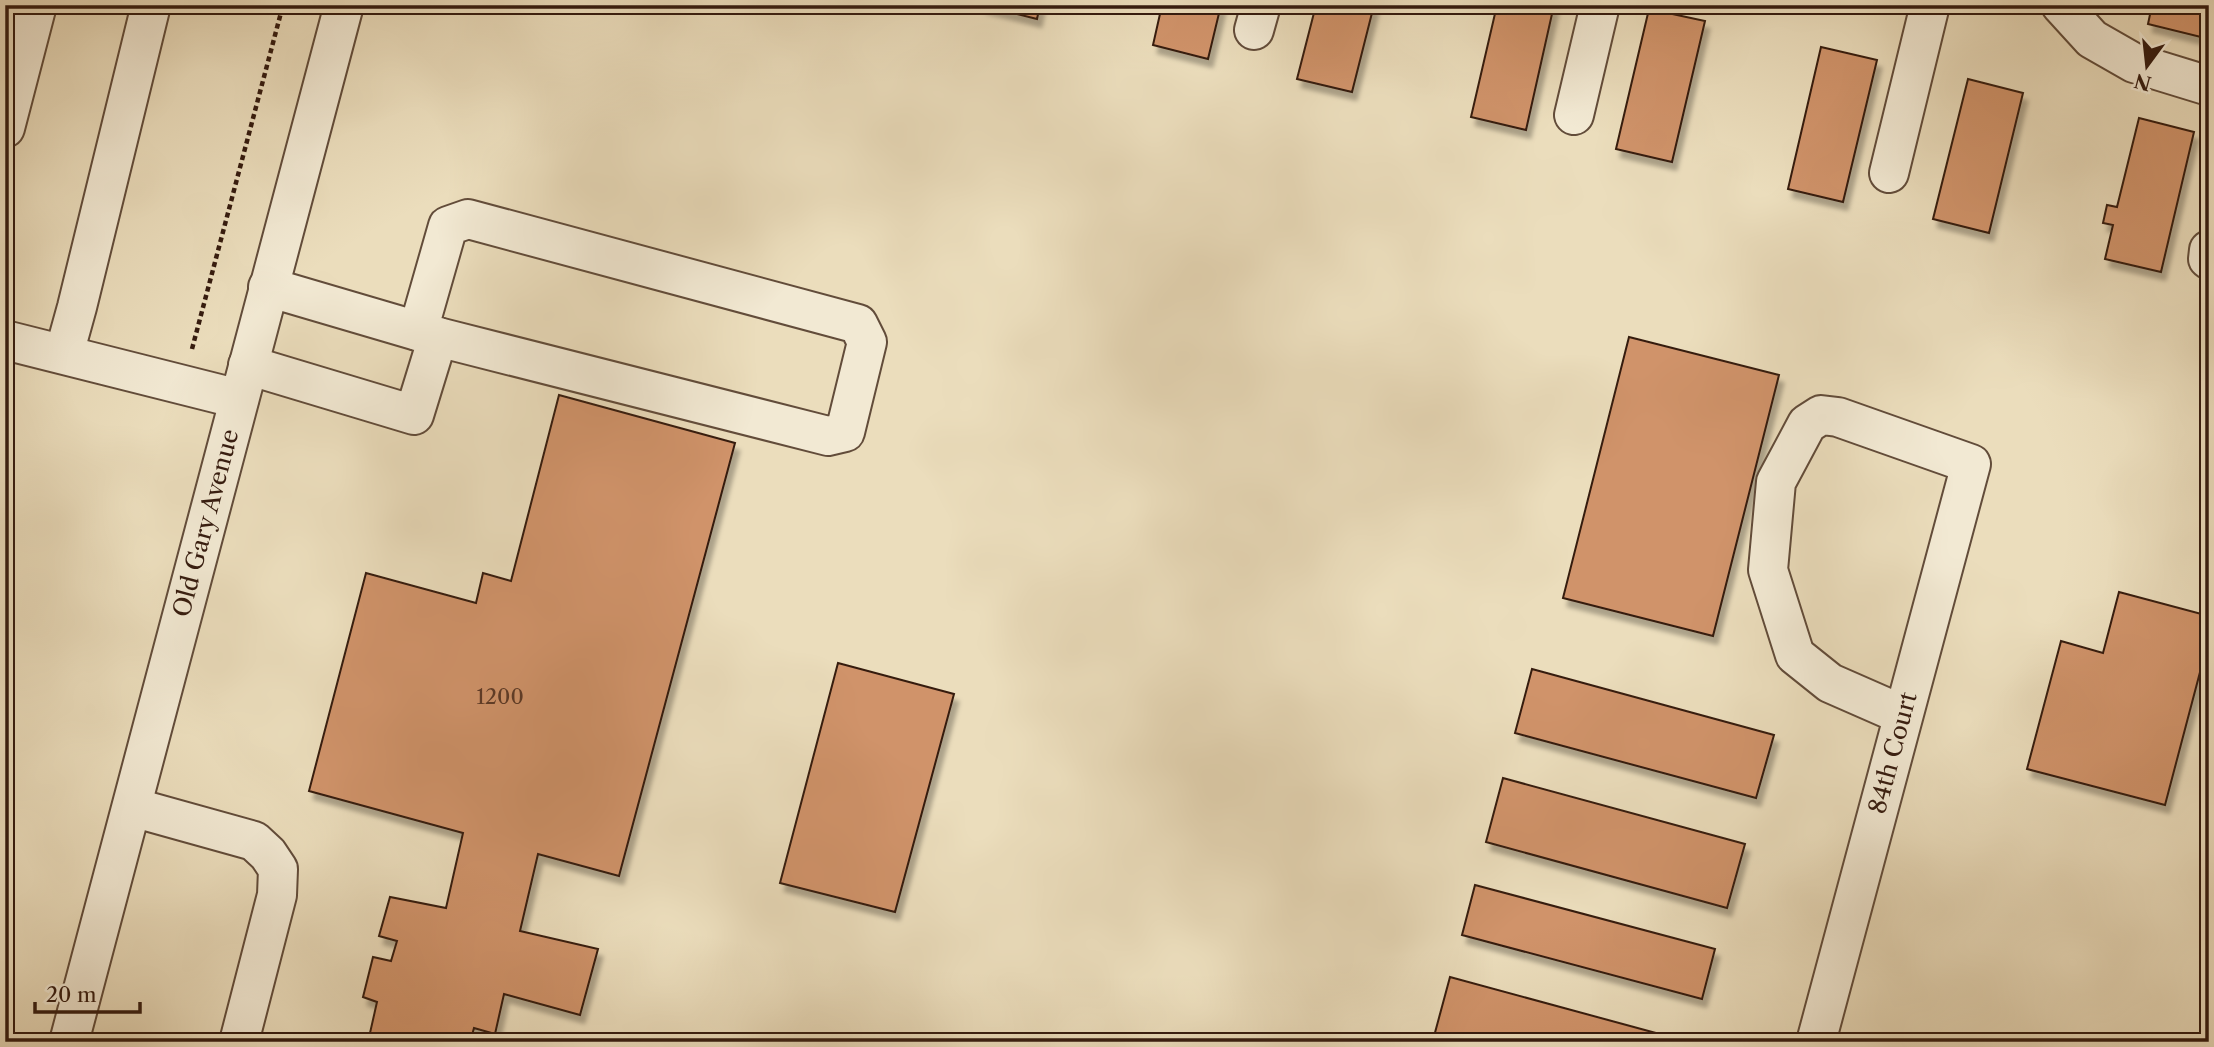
<svg xmlns="http://www.w3.org/2000/svg" width="2214" height="1047" viewBox="0 0 2214 1047" font-family="'Libre Caslon Text',serif">
	<style>
		.building { fill: #d0936b; stroke: #351b0f; stroke-width: 2; filter: url(#shadow) }
		.lines { fill: none; stroke-linecap: round; stroke-linejoin: round }
		.minor-casing { stroke: #624c3a; stroke-width: 42 }
		.path { stroke: #351b0f; stroke-width: 4.5; stroke-dasharray: 5 3.5; stroke-linecap: butt }
		.minor { stroke: #f2e9d3; stroke-width: 38 }
		.labels { text-anchor: middle; stroke-width: 5; stroke-linejoin: round; paint-order: stroke }
		.number-label { font-size: 21px; fill: #5c3926 }
		.street-label { font-size: 24px; fill: #351b0f; stroke: #f2e9d3 }
	</style>
	<defs>
		<filter id="shadow"><feDropShadow dx="4.5" dy="8" stdDeviation="2" flood-color="#0004"/></filter>
	</defs>
	<rect width="100%" height="100%" fill="#ebddbc"/>
	<filter id="stains"><feTurbulence type="fractalNoise" baseFrequency=".00286" numOctaves="4"/><feColorMatrix values="0 0 0 0 .2 0 0 0 0 .09 0 0 0 0 .02 0 0 0 .5 -.17"/></filter>
	<radialGradient id="worn" r=".72"><stop offset=".6" stop-color="#630" stop-opacity="0"/><stop offset="1" stop-color="#630" stop-opacity=".3"/></radialGradient>
	<g class="building">
		<path d="M 981,5 L 1040,5 L 1037,19 Z"/>
		<path d="M 1162,5 L 1221,5 L 1208,59 L 1153,45 Z"/>
		<path d="M 1316,5 L 1374,5 L 1352,92 L 1297,79 Z"/>
		<path d="M 1497,5 L 1554,5 L 1526,130 L 1471,117 Z"/>
		<path d="M 2152,5 L 2209,5 L 2209,39 L 2148,24 Z"/>
		<path d="M 1649,9 L 1705,21 L 1672,162 L 1616,149 Z"/>
		<path d="M 1821,47 L 1877,60 L 1843,202 L 1788,189 Z"/>
		<path d="M 1968,79 L 2023,93 L 1989,233 L 1933,219 Z"/>
		<path d="M 2139,118 L 2194,132 L 2161,272 L 2105,259 L 2113,225 L 2103,223 L 2107,205 L 2117,207 Z"/>
		<path d="M 1629,337 L 1779,375 L 1713,636 L 1563,598 Z"/>
		<path d="M 559,395 L 735,443 L 619,876 L 538,854 L 520,931 L 598,949 L 580,1015 L 504,994 L 495,1034 L 474,1028 L 470,1042 L 404,1042 L 370,1033 L 377,1002 L 363,997 L 373,957 L 391,961 L 397,941 L 379,936 L 390,897 L 446,908 L 463,833 L 309,791 L 366,573 L 476,603 L 483,573 L 511,581 Z"/>
		<path d="M 2119,592 L 2209,616 L 2209,638 L 2165,805 L 2027,769 L 2061,641 L 2103,653 Z"/>
		<path d="M 838,663 L 954,694 L 895,912 L 780,883 Z"/>
		<path d="M 1532,669 L 1774,735 L 1756,798 L 1515,733 Z"/>
		<path d="M 1503,778 L 1745,844 L 1727,908 L 1486,842 Z"/>
		<path d="M 1475,885 L 1715,949 L 1702,999 L 1462,935 Z"/>
		<path d="M 1450,977 L 1689,1042 L 1433,1040 Z"/>
	</g>
	<g class="lines">
		<defs>
			<g id="minor">
				<path d="M 2061,5 L 2092,39 L 2134,63 L 2209,86"/>
				<path d="M 1254,30 L 1261,5"/>
				<path d="M 1574,115 L 1600,5"/>
				<path d="M 5,128 L 37,5"/>
				<path d="M 1889,173 L 1930,5"/>
				<path d="M 2208,259 L 2209,250"/>
				<path d="M 418,331 L 448,226 L 468,219 L 858,324 L 867,342 L 845,432 L 828,436 L 438,337"/>
				<path d="M 5,340 L 239,399"/>
				<path d="M 64,354 L 77,307 L 151,5"/>
				<path d="M 248,365 L 414,415 L 438,337 L 268,287"/>
				<path d="M 132,807 L 254,841 L 268,854 L 278,869 L 277,895 L 239,1042"/>
				<path d="M 69,1042 L 344,5"/>
				<path d="M 1816,1042 L 1971,464 L 1838,417 L 1821,415 L 1807,424 L 1776,482 L 1768,570 L 1795,655 L 1830,683 L 1903,715"/>
			</g>
		</defs>
		<use href="#minor" class="minor-casing"/>
		<path class="path" d="M 192,349 L 283,5"/>
		<use href="#minor" class="minor"/>
	</g>
	<g class="labels">
		<g class="number-label">
			<text x="500" y="704">1200</text>
		</g>
		<g class="street-label">
			<text transform="translate(206 523) rotate(-75)" y="8">Old Gary Avenue</text>
			<text transform="translate(1893 753) rotate(-75)" y="8">84th Court</text>
		</g>
	</g>
	<rect width="2214" height="1047" fill="none" stroke="#ebddbc" stroke-width="28"/>
	<rect x="7" y="7" width="2200" height="1033" fill="none" stroke="#351b0f" stroke-width="3.5"/>
	<rect x="14" y="14" width="2186" height="1019" fill="none" stroke="#351b0f" stroke-width="2"/>
	<g transform="translate(2147 66) rotate(195)" stroke="#f2e9d3" stroke-width="5" paint-order="stroke">
	<path d="M0-5L12 26L0 18L-12 26Z" fill="#351b0f"/>
	<text y="-10" font-size="19" font-weight="bold" text-anchor="middle" fill="#351b0f">N</text>
	</g>
	<path d="M35 1002v10h105v-10" fill="none" stroke="#351b0f" stroke-width="3.5"/>
	<text x="46" y="1002" font-size="21" fill="#351b0f" stroke="#f2e9d3" stroke-width="5" paint-order="stroke">20 m</text>
	<rect width="100%" height="100%" filter="url(#stains)"/>
	<rect width="100%" height="100%" fill="url(#worn)"/>
</svg>
